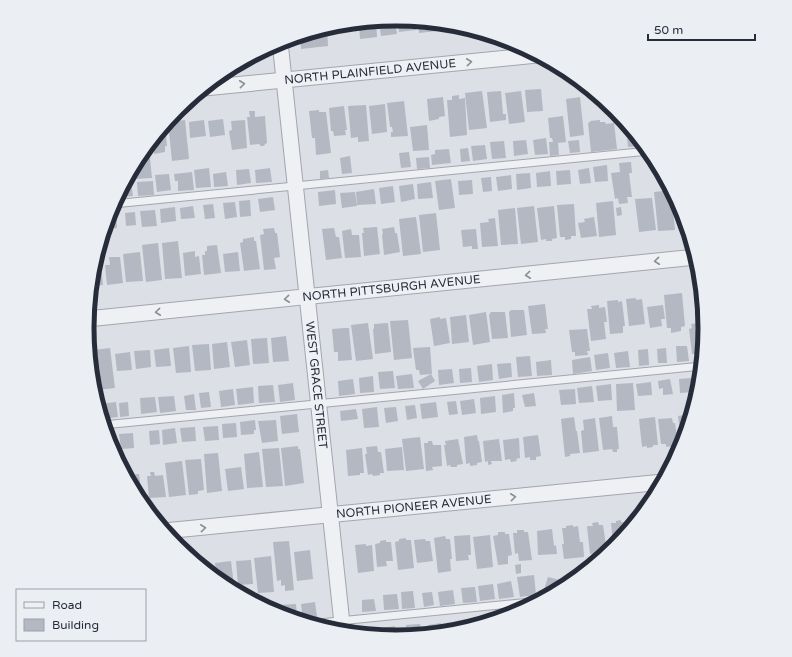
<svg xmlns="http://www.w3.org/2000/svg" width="792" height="657" viewBox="0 0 792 657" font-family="'Varela Round',sans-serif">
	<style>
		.building { fill: #b4b8c2 }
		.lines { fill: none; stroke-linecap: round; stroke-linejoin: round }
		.service-casing { stroke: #a2a6af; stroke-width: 9 }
		.minor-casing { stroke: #a2a6af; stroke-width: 17 }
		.service { stroke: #eff0f4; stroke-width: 7 }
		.minor { stroke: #eff0f4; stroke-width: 15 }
		.oneway { stroke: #8b8e98 }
		.labels { text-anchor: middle; stroke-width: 3; stroke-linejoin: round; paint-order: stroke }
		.street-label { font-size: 12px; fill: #272c3b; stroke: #ebeef3 }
		.rim { fill: none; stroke: #272c3b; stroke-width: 5 }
	</style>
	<rect width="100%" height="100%" fill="#dcdfe5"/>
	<g class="building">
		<path d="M 395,19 L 397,34 L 381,36 L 379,21 Z"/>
		<path d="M 398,19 L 415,21 L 416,30 L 399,32 Z"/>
		<path d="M 376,21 L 377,37 L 360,39 L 359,23 Z"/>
		<path d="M 418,21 L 436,23 L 437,31 L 419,33 Z"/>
		<path d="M 327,28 L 328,46 L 301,49 L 300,36 Z"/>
		<path d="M 541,89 L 543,111 L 527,112 L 525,90 Z"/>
		<path d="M 482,91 L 487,128 L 469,130 L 465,93 Z"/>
		<path d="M 501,91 L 503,114 L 506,114 L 506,120 L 490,122 L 487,92 Z"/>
		<path d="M 521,91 L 525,122 L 509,124 L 505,93 Z"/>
		<path d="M 459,95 L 459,99 L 465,98 L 467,135 L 450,137 L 447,100 L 452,100 L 452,96 Z"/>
		<path d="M 443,97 L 445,116 L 439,117 L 439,119 L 429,121 L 427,99 Z"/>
		<path d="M 580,97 L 584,135 L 570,137 L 566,99 Z"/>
		<path d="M 404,101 L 408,136 L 391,137 L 391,132 L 393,132 L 392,127 L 390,127 L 387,103 Z"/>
		<path d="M 385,104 L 387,132 L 372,134 L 369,106 Z"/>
		<path d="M 366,105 L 369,141 L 358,142 L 358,137 L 351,138 L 348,106 Z"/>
		<path d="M 344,106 L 347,130 L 345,130 L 346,135 L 334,136 L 333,131 L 331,131 L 329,108 Z"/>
		<path d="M 319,110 L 319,112 L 326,112 L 331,153 L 316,155 L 315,138 L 312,138 L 309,111 Z"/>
		<path d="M 249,111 L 255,111 L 255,117 L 265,116 L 267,143 L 265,144 L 264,146 L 261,146 L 259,144 L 250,145 L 247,117 L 250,117 Z"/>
		<path d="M 563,116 L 566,142 L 558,143 L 559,155 L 550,156 L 549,142 L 553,142 L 552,138 L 550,138 L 548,118 Z"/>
		<path d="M 223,119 L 225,135 L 210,137 L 208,121 Z"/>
		<path d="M 185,120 L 189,159 L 172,161 L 168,122 Z"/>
		<path d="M 204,120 L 206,136 L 190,138 L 189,122 Z"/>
		<path d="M 245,120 L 247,148 L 232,150 L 229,131 L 232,130 L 231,121 Z"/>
		<path d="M 600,120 L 600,122 L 605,122 L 606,124 L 614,123 L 617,149 L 591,152 L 588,123 L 590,122 L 590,121 Z"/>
		<path d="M 165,124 L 167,146 L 165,146 L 165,152 L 154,154 L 153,147 L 151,147 L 150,142 Z"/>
		<path d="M 427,125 L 429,150 L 413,151 L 410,127 Z"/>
		<path d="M 630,128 L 644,146 L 628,147 L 626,129 Z"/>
		<path d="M 546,138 L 548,154 L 535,155 L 533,140 Z"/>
		<path d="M 526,140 L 528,154 L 514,156 L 513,141 Z"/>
		<path d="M 579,140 L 580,152 L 570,153 L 568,141 Z"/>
		<path d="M 504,141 L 506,158 L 492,159 L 490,142 Z"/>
		<path d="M 485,145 L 487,159 L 473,161 L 471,146 Z"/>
		<path d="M 146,148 L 149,148 L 152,178 L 135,179 L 134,166 L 139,156 Z"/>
		<path d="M 468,148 L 470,161 L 461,162 L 460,149 Z"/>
		<path d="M 449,149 L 451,163 L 432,165 L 431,155 L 435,154 L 435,150 Z"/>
		<path d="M 409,152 L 411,167 L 401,168 L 399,153 Z"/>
		<path d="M 350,156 L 352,173 L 342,174 L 340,158 Z"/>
		<path d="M 429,157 L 430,168 L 417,169 L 416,158 Z"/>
		<path d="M 652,160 L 655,160 L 663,175 L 654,176 Z"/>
		<path d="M 631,162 L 632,173 L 629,173 L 632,197 L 627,197 L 628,203 L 619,204 L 618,198 L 615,199 L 611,173 L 620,172 L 619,163 Z"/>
		<path d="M 607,165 L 608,181 L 595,182 L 593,167 Z"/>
		<path d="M 209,168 L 211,187 L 196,188 L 194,170 Z"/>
		<path d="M 270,168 L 272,182 L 256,183 L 255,170 Z"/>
		<path d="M 589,168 L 591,183 L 580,184 L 578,170 Z"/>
		<path d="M 249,169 L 251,183 L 237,185 L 236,170 Z"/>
		<path d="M 328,170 L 329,178 L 320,179 L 320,171 Z"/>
		<path d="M 570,170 L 571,184 L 557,185 L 556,171 Z"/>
		<path d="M 550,171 L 551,186 L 537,187 L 536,173 Z"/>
		<path d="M 192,172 L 194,190 L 178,191 L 178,181 L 175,181 L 174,174 Z"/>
		<path d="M 226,172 L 228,186 L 214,187 L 213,174 Z"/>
		<path d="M 530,173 L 531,188 L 517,190 L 516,174 Z"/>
		<path d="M 169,174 L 171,190 L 157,192 L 155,175 Z"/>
		<path d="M 511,175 L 512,189 L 498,191 L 496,177 Z"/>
		<path d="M 491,177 L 492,191 L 483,192 L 481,178 Z"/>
		<path d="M 451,179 L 455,208 L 439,210 L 435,181 Z"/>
		<path d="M 472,180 L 473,194 L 459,195 L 458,181 Z"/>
		<path d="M 153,181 L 154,195 L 138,196 L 137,182 Z"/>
		<path d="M 131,182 L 133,196 L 121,197 L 120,191 L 125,183 Z"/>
		<path d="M 431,182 L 433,198 L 418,199 L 417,184 Z"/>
		<path d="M 413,184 L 415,199 L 401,202 L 399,186 Z"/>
		<path d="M 393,186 L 395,202 L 381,204 L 379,188 Z"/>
		<path d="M 374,189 L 376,204 L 357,205 L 356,192 Z"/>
		<path d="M 335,190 L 336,204 L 319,206 L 318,192 Z"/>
		<path d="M 671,190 L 675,230 L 658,231 L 654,192 Z"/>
		<path d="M 355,192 L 357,206 L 342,208 L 340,193 Z"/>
		<path d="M 273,197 L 275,210 L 260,212 L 258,199 Z"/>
		<path d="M 652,198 L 656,230 L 639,232 L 635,199 Z"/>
		<path d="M 250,200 L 251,216 L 240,217 L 239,201 Z"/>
		<path d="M 613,201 L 616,235 L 599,237 L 596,203 Z"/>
		<path d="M 235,202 L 237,217 L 225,219 L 223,203 Z"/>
		<path d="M 213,204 L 215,218 L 205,219 L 203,205 Z"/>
		<path d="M 574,204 L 576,236 L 571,236 L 571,239 L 565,240 L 565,237 L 560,237 L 557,205 Z"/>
		<path d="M 193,206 L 195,218 L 181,219 L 180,208 Z"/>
		<path d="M 534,206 L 538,242 L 521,244 L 517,208 Z"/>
		<path d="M 554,206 L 557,238 L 552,239 L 552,241 L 546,241 L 546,239 L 541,240 L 537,208 Z"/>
		<path d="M 175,207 L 176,221 L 161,223 L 160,209 Z"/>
		<path d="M 621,207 L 622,215 L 617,216 L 616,208 Z"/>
		<path d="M 515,208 L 518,244 L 501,245 L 498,210 Z"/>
		<path d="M 681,209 L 687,225 L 685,226 L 685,228 L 678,229 L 677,210 Z"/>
		<path d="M 155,210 L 157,226 L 142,227 L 140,211 Z"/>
		<path d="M 135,212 L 136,225 L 126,226 L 125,213 Z"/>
		<path d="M 436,213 L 440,250 L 423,252 L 419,215 Z"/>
		<path d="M 116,215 L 117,228 L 107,229 L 107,222 L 108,216 Z"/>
		<path d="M 416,217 L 421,254 L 403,256 L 399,219 Z"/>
		<path d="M 594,217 L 597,236 L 581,238 L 578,223 L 585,222 L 584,219 Z"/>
		<path d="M 495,218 L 498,246 L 482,247 L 480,223 L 489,222 L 488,219 Z"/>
		<path d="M 377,227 L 380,254 L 364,256 L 362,233 L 364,233 L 363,228 Z"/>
		<path d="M 394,227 L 395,233 L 397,233 L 400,252 L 384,255 L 382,235 L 383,234 L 382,229 Z"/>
		<path d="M 274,228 L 275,233 L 277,233 L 280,257 L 274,258 L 276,269 L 264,270 L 260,235 L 264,234 L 263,229 Z"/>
		<path d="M 334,228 L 336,237 L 339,237 L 342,258 L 326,260 L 322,229 Z"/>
		<path d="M 351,229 L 352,235 L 359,235 L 361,257 L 345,258 L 342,231 Z"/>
		<path d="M 476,229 L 478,249 L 472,249 L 472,246 L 463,247 L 461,230 Z"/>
		<path d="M 254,237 L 254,241 L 256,241 L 260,269 L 244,271 L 240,243 L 243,242 L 243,239 Z"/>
		<path d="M 178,241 L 182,278 L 165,279 L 162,243 Z"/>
		<path d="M 158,243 L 162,280 L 146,282 L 142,245 Z"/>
		<path d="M 217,245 L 221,273 L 204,275 L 202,255 L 205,255 L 205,251 L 207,251 L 207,246 Z"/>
		<path d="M 195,251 L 195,257 L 199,256 L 201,274 L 185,276 L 183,253 Z"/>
		<path d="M 140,252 L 143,281 L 126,282 L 123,254 Z"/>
		<path d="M 238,252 L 240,271 L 225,272 L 223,254 Z"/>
		<path d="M 109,257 L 120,257 L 123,283 L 107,285 L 105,265 L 110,265 Z"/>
		<path d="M 100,258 L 103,285 L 91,286 L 92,268 L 95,259 Z"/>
		<path d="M 682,293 L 685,326 L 681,327 L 681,331 L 671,333 L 671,328 L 667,328 L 664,295 Z"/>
		<path d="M 636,298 L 636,300 L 642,299 L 645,324 L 629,326 L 626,299 Z"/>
		<path d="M 618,300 L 618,302 L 622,301 L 625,326 L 623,326 L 623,333 L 610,334 L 607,301 Z"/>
		<path d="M 545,304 L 548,329 L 545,329 L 546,333 L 532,334 L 528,306 Z"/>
		<path d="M 599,305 L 599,308 L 605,307 L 607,322 L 604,322 L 606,339 L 591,341 L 587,309 L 592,309 L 591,306 Z"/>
		<path d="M 663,305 L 665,319 L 661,319 L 662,326 L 650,328 L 647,307 Z"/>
		<path d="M 511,310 L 524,310 L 527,335 L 511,337 L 509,312 Z"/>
		<path d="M 486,312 L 490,342 L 473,345 L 469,315 Z"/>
		<path d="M 491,312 L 505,312 L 508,338 L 492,339 L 489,315 Z"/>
		<path d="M 466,315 L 469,342 L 452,344 L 450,317 Z"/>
		<path d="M 440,317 L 440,319 L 446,318 L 450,343 L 434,346 L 430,319 Z"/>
		<path d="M 408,320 L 412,358 L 394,360 L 390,321 Z"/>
		<path d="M 368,323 L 373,359 L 356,361 L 351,325 Z"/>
		<path d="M 388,323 L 391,352 L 375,354 L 373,329 L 374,329 L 374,324 Z"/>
		<path d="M 702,323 L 703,328 L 705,327 L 705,329 L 702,360 L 698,361 L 698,354 L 692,354 L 689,329 L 692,328 L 691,324 Z"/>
		<path d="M 345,328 L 349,328 L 352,360 L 338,361 L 338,352 L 334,352 L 332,329 Z"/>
		<path d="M 587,329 L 590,351 L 587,351 L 588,355 L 575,356 L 575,352 L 572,352 L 569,330 Z"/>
		<path d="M 286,336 L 289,361 L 273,362 L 271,338 Z"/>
		<path d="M 267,338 L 269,363 L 253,364 L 251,339 Z"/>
		<path d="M 247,340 L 250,365 L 235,367 L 231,342 Z"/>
		<path d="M 227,342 L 230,367 L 214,369 L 212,344 Z"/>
		<path d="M 209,344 L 211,370 L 195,371 L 192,345 Z"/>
		<path d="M 189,346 L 191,372 L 176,373 L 173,348 Z"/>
		<path d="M 676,346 L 687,346 L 689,361 L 677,362 Z"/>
		<path d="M 430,347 L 432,374 L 420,375 L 419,370 L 416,370 L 413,348 Z"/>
		<path d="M 110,348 L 115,388 L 97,390 L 93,350 Z"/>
		<path d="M 169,348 L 171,366 L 156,367 L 154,350 Z"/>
		<path d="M 666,348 L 667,363 L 658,363 L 657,349 Z"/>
		<path d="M 648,349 L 649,365 L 639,366 L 638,350 Z"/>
		<path d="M 150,350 L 151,367 L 136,369 L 134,351 Z"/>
		<path d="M 628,351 L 630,367 L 616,368 L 614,353 Z"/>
		<path d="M 130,352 L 132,370 L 117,371 L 115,354 Z"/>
		<path d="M 608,353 L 610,368 L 596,370 L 594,355 Z"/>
		<path d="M 530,356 L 532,376 L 518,377 L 516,357 Z"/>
		<path d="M 590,357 L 592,371 L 573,374 L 572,360 Z"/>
		<path d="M 551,360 L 552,375 L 537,376 L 536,362 Z"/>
		<path d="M 511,363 L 512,377 L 499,379 L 497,364 Z"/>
		<path d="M 492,364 L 493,380 L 479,382 L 477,366 Z"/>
		<path d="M 471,368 L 472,382 L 460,383 L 459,369 Z"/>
		<path d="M 452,369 L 454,383 L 439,385 L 438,370 Z"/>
		<path d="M 393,371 L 395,388 L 380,389 L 378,372 Z"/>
		<path d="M 412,374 L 414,388 L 398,389 L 396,376 Z"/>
		<path d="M 431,374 L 435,381 L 423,389 L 418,381 Z"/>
		<path d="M 373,376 L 374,392 L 360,393 L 359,378 Z"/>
		<path d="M 701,376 L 699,392 L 696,393 L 694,377 Z"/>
		<path d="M 691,378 L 692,392 L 680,393 L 679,379 Z"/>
		<path d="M 353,379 L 355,394 L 339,396 L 338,381 Z"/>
		<path d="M 670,379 L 673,394 L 663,395 L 663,388 L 659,389 L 658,381 Z"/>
		<path d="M 651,382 L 652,395 L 638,396 L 636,384 Z"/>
		<path d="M 293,383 L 295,400 L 280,402 L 278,385 Z"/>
		<path d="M 633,383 L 635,410 L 617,411 L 616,384 Z"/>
		<path d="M 611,384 L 612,400 L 598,401 L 596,386 Z"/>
		<path d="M 273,385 L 275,402 L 259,403 L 258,386 Z"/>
		<path d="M 592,386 L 594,402 L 579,403 L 577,388 Z"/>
		<path d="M 253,387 L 254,403 L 238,405 L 236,389 Z"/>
		<path d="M 233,389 L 235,405 L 221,407 L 219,391 Z"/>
		<path d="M 575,389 L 576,404 L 561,405 L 559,390 Z"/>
		<path d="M 209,392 L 211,407 L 201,408 L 199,393 Z"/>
		<path d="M 514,393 L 515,408 L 513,408 L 513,411 L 503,413 L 502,395 Z"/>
		<path d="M 534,393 L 536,406 L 525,407 L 522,395 Z"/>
		<path d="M 194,394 L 196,410 L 186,410 L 184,396 Z"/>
		<path d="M 174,396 L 176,411 L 160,413 L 158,397 Z"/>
		<path d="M 495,396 L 496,412 L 481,414 L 480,398 Z"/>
		<path d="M 155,397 L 157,412 L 141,414 L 140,398 Z"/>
		<path d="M 474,399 L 476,413 L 462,415 L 460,401 Z"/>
		<path d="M 456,401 L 458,414 L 449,415 L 447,402 Z"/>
		<path d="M 116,402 L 118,417 L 102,419 L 100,404 Z"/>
		<path d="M 128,402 L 129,416 L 120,417 L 119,403 Z"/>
		<path d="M 436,402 L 438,417 L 422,419 L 420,404 Z"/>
		<path d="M 415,405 L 417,418 L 407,420 L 405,406 Z"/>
		<path d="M 377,407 L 379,427 L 364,428 L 362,409 Z"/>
		<path d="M 396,407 L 398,421 L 386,423 L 384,408 Z"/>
		<path d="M 356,409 L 358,419 L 341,421 L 340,411 Z"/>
		<path d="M 297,414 L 299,432 L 282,434 L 280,416 Z"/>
		<path d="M 692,414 L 683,442 L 681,442 L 678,416 Z"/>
		<path d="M 612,416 L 613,427 L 617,427 L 619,449 L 617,449 L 617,452 L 613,452 L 612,449 L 603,450 L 599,418 Z"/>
		<path d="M 574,417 L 576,431 L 577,431 L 580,453 L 570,454 L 570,456 L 565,457 L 561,419 Z"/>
		<path d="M 655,417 L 658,445 L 653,445 L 653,447 L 647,448 L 647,446 L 642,447 L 639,419 Z"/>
		<path d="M 595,418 L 599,451 L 583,453 L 581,431 L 584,430 L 583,420 Z"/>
		<path d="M 672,418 L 673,423 L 675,423 L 678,443 L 673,444 L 673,446 L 666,447 L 666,444 L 661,444 L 658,419 Z"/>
		<path d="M 255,420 L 256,430 L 254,430 L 254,434 L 241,435 L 240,422 Z"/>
		<path d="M 276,420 L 278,441 L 262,443 L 258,421 Z"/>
		<path d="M 236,423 L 237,437 L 223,438 L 222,424 Z"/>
		<path d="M 218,426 L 219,440 L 205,441 L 203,427 Z"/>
		<path d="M 195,427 L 196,441 L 182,442 L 180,428 Z"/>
		<path d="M 175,428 L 177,443 L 163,445 L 162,430 Z"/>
		<path d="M 159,430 L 160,444 L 150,445 L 149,431 Z"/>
		<path d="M 133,433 L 134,448 L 121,449 L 119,434 Z"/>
		<path d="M 477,435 L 478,441 L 479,441 L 482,462 L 477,463 L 477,465 L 470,466 L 470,463 L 466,464 L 464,437 Z"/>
		<path d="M 538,435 L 541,456 L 536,457 L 536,460 L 530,460 L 530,457 L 525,458 L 523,437 Z"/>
		<path d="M 114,436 L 115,452 L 113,453 L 107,437 Z"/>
		<path d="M 420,437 L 424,469 L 406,471 L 402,439 Z"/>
		<path d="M 519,438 L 520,458 L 516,459 L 517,461 L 511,462 L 510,459 L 505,460 L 503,440 Z"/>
		<path d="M 458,439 L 463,464 L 457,465 L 457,467 L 451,467 L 450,465 L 447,466 L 444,445 L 446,445 L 445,441 Z"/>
		<path d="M 499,439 L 502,461 L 491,461 L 492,464 L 488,465 L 488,461 L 485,462 L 483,441 Z"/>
		<path d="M 428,441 L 432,441 L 433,445 L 441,445 L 442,466 L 432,467 L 433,470 L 426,471 L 424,443 L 428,443 Z"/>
		<path d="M 298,446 L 298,449 L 300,449 L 304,483 L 285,486 L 281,448 Z"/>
		<path d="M 377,446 L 378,452 L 381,452 L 384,473 L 380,473 L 380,475 L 373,476 L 372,474 L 368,475 L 365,454 L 367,454 L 366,447 Z"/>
		<path d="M 402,447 L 404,470 L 387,471 L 385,449 Z"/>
		<path d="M 279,448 L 283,486 L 266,487 L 262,449 Z"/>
		<path d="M 362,448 L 364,473 L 360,473 L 360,475 L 348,476 L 346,450 Z"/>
		<path d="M 259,452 L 263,487 L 247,488 L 244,454 Z"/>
		<path d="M 218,453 L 222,491 L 207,493 L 204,454 Z"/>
		<path d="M 201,459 L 204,490 L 198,491 L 198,494 L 189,495 L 185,460 Z"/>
		<path d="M 182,461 L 186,495 L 169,497 L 165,463 Z"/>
		<path d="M 241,467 L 244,489 L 228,491 L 225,469 Z"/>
		<path d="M 150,472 L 154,472 L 155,476 L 163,475 L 166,497 L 149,498 L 147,476 L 151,476 Z"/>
		<path d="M 139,474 L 142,498 L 138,499 L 125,475 Z"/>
		<path d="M 621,520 L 621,522 L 626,522 L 627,532 L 618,543 L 613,544 L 611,523 L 616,523 L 616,521 Z"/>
		<path d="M 598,522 L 599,525 L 603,525 L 607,552 L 590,554 L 587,526 L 593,526 L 592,523 Z"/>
		<path d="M 573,525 L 573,527 L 578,526 L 580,542 L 583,542 L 584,557 L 564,559 L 562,544 L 564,544 L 562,528 L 566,528 L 566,526 Z"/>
		<path d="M 552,529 L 554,546 L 556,545 L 557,554 L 538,555 L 537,531 Z"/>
		<path d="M 517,530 L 524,530 L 524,532 L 528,532 L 532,560 L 519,561 L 518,553 L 515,554 L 513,533 L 517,533 Z"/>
		<path d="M 498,532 L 505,532 L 505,534 L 509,534 L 512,555 L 508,556 L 508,564 L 498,565 L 493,536 L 498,535 Z"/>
		<path d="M 470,535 L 471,555 L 468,555 L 469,560 L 456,561 L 454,536 Z"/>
		<path d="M 490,535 L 493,567 L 477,569 L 473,537 Z"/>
		<path d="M 445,536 L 446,539 L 450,539 L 452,559 L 450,559 L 451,571 L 438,573 L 434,538 Z"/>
		<path d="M 406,538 L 406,540 L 411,540 L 414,568 L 398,570 L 395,542 L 399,541 L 399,539 Z"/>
		<path d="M 425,539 L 426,541 L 430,541 L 433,561 L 417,563 L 414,540 Z"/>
		<path d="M 386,540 L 386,542 L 391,542 L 393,561 L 386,561 L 387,566 L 377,567 L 375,544 L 380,543 L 380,541 Z"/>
		<path d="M 289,541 L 294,590 L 285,591 L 285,585 L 281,586 L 281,580 L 277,581 L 273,542 Z"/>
		<path d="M 366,544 L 366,546 L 372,545 L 374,571 L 358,573 L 355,545 Z"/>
		<path d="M 310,550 L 313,579 L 297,581 L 294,552 Z"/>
		<path d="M 271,556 L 274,592 L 258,593 L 254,558 Z"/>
		<path d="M 251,560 L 253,584 L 238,585 L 236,561 Z"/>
		<path d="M 231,561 L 234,586 L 225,586 L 217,580 L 215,563 Z"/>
		<path d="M 212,564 L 214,577 L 199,565 Z"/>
		<path d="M 521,564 L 521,573 L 516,574 L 515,565 Z"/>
		<path d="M 534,575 L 536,595 L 520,597 L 517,577 Z"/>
		<path d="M 548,577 L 560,580 L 558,588 L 561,587 L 561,590 L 554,593 L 544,590 Z"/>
		<path d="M 511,581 L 514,597 L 499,599 L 497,584 Z"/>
		<path d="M 493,584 L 495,599 L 480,601 L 478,586 Z"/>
		<path d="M 475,587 L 477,602 L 463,603 L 461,588 Z"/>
		<path d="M 453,590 L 455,604 L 440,606 L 438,592 Z"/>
		<path d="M 413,591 L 415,608 L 402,609 L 401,592 Z"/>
		<path d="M 432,592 L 434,605 L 424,607 L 422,593 Z"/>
		<path d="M 397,594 L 399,609 L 384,610 L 383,595 Z"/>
		<path d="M 374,599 L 376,611 L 362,612 L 362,600 Z"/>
		<path d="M 315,602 L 317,617 L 303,620 L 301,604 Z"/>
		<path d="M 296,604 L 297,619 L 294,619 L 280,615 L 279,605 Z"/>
		<path d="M 276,605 L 277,614 L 263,607 Z"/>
		<path d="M 496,617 L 496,620 L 483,624 L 482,618 Z"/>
		<path d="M 479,618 L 479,625 L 466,629 L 465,620 Z"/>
		<path d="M 441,623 L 442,634 L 429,635 L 428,625 Z"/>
		<path d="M 420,624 L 422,635 L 407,637 L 406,625 Z"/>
		<path d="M 455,625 L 455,629 L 461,629 L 461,631 L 444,633 L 444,626 Z"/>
		<path d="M 395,626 L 397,638 L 385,637 L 384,628 Z"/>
		<path d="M 378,627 L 379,636 L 365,635 L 364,629 Z"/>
	</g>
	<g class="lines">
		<defs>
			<g id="service">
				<path d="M 113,204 L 649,151"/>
				<path d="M 103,425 L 702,366"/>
				<path d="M 309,624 L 540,601"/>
			</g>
			<g id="minor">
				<path id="s1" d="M 280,42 L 343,633"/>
				<path id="s2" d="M 204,88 L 537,55"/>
				<path id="s3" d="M 87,319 L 696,257"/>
				<path id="s4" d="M 164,531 L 663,482"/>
			</g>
		</defs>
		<use href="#service" class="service-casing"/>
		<use href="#minor" class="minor-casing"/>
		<use href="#service" class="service"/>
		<use href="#minor" class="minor"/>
	</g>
	<defs><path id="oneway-chevron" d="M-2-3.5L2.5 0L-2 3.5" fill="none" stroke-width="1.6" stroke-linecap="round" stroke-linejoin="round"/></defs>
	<g class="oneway">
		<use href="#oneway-chevron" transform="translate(469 62) rotate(-6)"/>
		<use href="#oneway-chevron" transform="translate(242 84) rotate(-6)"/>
		<use href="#oneway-chevron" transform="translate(657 261) rotate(174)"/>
		<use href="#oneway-chevron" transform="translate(528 275) rotate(174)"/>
		<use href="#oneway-chevron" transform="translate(287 299) rotate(174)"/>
		<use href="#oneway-chevron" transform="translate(158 312) rotate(174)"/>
		<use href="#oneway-chevron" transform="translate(513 497) rotate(-6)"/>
		<use href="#oneway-chevron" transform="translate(203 528) rotate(-6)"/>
	</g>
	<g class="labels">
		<g class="street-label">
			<text dy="4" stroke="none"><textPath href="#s2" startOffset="167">NORTH PLAINFIELD AVENUE</textPath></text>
			<text dy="4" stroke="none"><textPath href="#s3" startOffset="306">NORTH PITTSBURGH AVENUE</textPath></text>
			<text dy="4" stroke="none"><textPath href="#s1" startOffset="345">WEST GRACE STREET</textPath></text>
			<text dy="4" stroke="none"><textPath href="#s4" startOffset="251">NORTH PIONEER AVENUE</textPath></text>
		</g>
	</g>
	<path d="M0 0H792V657H0ZM94 328a302 302 0 1 1 604 0a302 302 0 1 1-604 0Z" fill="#ebeef3" fill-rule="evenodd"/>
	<path class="rim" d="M94 328a302 302 0 1 1 604 0a302 302 0 1 1-604 0Z"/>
	<rect x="16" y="589" width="130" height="52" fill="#ebeef3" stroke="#9da0a9"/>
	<rect x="24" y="602" width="20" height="6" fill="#eff0f4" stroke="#9da0a9"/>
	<text x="52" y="609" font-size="12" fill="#272c3b">Road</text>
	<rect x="24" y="619" width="20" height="12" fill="#b4b8c2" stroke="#9da0a9"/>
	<text x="52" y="629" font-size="12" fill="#272c3b">Building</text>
	<path d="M648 34v6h107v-6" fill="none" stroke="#272c3b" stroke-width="2"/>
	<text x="654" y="34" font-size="12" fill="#272c3b" stroke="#ebeef3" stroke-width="3" paint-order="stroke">50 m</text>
</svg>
